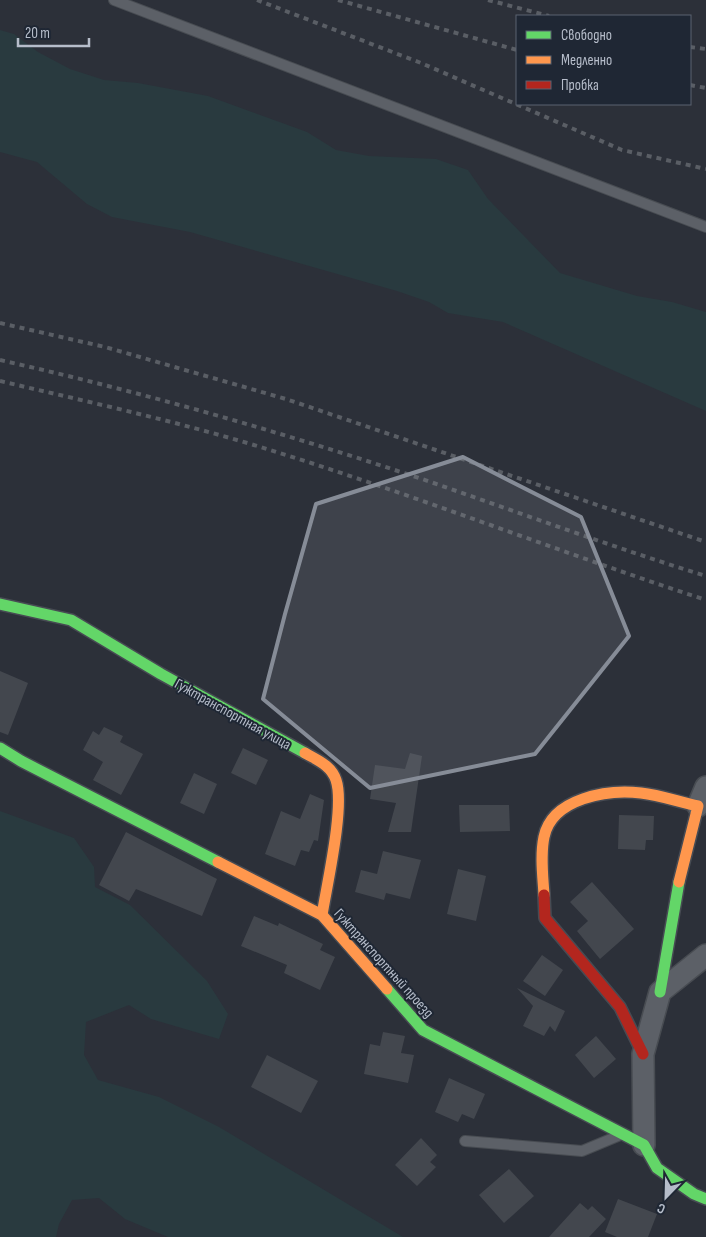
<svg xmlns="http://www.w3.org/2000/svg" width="706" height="1237" viewBox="0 0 706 1237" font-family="'Sofia Sans Condensed',sans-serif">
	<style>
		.green { fill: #293a3f }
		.building { fill: #43474e }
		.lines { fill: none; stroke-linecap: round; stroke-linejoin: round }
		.lane-casing { stroke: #484c52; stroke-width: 12 }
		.street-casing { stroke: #484c52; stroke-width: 24 }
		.fast-casing { stroke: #474b53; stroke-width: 14 }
		.slow-casing { stroke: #474b53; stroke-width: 14 }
		.jam-casing { stroke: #474b53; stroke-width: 14 }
		.lane { stroke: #5c6067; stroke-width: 10 }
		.street { stroke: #5c6067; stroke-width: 21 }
		.fast { stroke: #63d668; stroke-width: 11 }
		.slow { stroke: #ff974d; stroke-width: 11 }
		.jam { stroke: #b3261e; stroke-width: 11 }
		.rail { stroke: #5a5e65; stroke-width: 4; stroke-dasharray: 5 5; stroke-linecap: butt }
		.marked { fill: #868c97; fill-opacity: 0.2; stroke: #868c97; stroke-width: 4; stroke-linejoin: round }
		.labels { text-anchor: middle; stroke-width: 4; stroke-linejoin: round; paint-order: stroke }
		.street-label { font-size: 15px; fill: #b6bdca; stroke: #1f2734 }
	</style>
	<rect width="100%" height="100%" fill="#2c3039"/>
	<g class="green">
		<path d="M 0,30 L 14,34 L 38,52 L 70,69 L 104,80 L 138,83 L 208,96 L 307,132 L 336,150 L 369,156 L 436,159 L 468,170 L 488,199 L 560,273 L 637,296 L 672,302 L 706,312 L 706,411 L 503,322 L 448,313 L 429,302 L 397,291 L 190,232 L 112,217 L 87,204 L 37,162 L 0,152 Z"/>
		<path d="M 0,811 L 74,838 L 94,867 L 95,887 L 130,905 L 207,981 L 228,1014 L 219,1039 L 151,1019 L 129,1005 L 86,1022 L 84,1055 L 98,1080 L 159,1097 L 219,1127 L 403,1237 L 168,1237 L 125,1219 L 99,1198 L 72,1200 L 59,1224 L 56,1237 L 0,1237 Z"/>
	</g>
	<g class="building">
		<path d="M 0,671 L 28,683 L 8,735 L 0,732 Z"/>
		<path d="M 104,727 L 123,736 L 120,742 L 143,754 L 121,795 L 93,780 L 103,762 L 83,750 L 93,731 L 99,735 Z"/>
		<path d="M 243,748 L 268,760 L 256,785 L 231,773 Z"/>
		<path d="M 410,753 L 422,756 L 411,832 L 388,832 L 396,803 L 370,799 L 375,765 L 405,769 Z"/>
		<path d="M 194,773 L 217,784 L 204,814 L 180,803 Z"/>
		<path d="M 310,794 L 324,800 L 318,841 L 314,840 L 309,852 L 301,850 L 295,866 L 265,854 L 281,811 L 300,819 Z"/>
		<path d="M 459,805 L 509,805 L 510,831 L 460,832 Z"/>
		<path d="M 619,815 L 654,816 L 653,840 L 646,840 L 645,850 L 618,849 Z"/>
		<path d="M 126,832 L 217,879 L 202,916 L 136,889 L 129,901 L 99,885 Z"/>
		<path d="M 383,851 L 421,860 L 410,899 L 386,893 L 384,900 L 355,892 L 361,870 L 377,874 Z"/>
		<path d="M 458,869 L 486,876 L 476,921 L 447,914 Z"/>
		<path d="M 592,882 L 634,929 L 600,959 L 577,931 L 588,921 L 570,902 Z"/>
		<path d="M 254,916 L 278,926 L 279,923 L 323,944 L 320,950 L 335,957 L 320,990 L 284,973 L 287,965 L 241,946 Z"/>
		<path d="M 542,955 L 563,970 L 545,996 L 523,981 Z"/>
		<path d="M 517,988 L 565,1011 L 555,1032 L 550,1026 L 544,1036 L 523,1026 L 533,1006 Z"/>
		<path d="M 383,1032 L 405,1036 L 401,1053 L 414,1055 L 408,1083 L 364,1074 L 370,1044 L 380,1046 Z"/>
		<path d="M 596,1036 L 616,1059 L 594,1078 L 575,1055 Z"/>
		<path d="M 267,1055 L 318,1081 L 301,1113 L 251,1087 Z"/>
		<path d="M 449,1078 L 485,1094 L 474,1119 L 462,1114 L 458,1122 L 435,1112 Z"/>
		<path d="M 421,1138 L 437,1155 L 430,1162 L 436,1167 L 417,1186 L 395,1165 Z"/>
		<path d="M 509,1169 L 534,1196 L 504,1223 L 479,1195 Z"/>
		<path d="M 618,1199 L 657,1214 L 648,1237 L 617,1237 L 605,1232 Z"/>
		<path d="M 580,1203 L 588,1210 L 592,1206 L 606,1219 L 589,1237 L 549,1237 Z"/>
	</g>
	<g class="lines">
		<defs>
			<g id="lane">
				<path d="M 114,0 L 706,227"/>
				<path d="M 465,1141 L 582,1151 L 618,1136"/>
			</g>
			<g id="street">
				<path d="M 698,806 L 706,787"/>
				<path d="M 644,1145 L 643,1054 L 660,992 L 706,955"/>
			</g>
			<g id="fast">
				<path d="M 0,604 L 71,620 L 161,674 L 305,753"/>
				<path d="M 0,748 L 21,761 L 218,862"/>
				<path d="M 387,989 L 423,1030 L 644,1145 L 657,1168 L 694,1194 L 706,1199"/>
				<path d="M 660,992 L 679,882"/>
			</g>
			<g id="slow">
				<path d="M 305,753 C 317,760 331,765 336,780 C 345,806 327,884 322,915"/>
				<path d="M 218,862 L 322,915 L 387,989"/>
				<path d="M 544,895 C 543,877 540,856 544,837 C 552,798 608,789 641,793 C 660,795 679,802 698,806 L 679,882"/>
			</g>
			<path id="jam" d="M 544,895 L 545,918 L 620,1007 L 643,1054"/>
		</defs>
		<use href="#lane" class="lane-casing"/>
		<use href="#street" class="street-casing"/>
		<use href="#fast" class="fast-casing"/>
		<use href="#slow" class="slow-casing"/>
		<use href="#jam" class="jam-casing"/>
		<use href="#lane" class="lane"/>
		<use href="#street" class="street"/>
		<use href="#fast" class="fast"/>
		<use href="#slow" class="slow"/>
		<use href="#jam" class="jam"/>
		<g class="rail">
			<path d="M 257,0 L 421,63 L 622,150 L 706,169"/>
			<path d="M 338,0 L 517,50"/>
			<path d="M 488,0 L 549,16"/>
			<path d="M 690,47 L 706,49"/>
			<path d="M 690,85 L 706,88"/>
			<path d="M 0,323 L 105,347 L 286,399 L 706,542"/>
			<path d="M 0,360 C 142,392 281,432 419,478 C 515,511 609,546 706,576"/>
			<path d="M 0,381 C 89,402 180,422 267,449 C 415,495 559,552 706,600"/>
		</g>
	</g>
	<path class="marked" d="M 463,457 L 581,517 L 629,636 L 535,754 L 370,788 L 263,699 L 285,614 L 316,504 Z"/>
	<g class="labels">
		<g class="street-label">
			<text transform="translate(233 714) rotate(29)" y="5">Гужтранспортная улица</text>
			<text transform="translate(384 963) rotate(48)" y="5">Гужтранспортный проезд</text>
		</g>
	</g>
	<rect x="516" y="15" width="175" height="90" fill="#1f2734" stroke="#5b6370"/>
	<rect x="526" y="31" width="25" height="8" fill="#63d668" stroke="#5b6370"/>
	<text x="561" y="40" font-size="15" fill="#b6bdca">Свободно</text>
	<rect x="526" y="56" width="25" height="8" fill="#ff974d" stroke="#5b6370"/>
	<text x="561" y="65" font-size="15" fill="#b6bdca">Медленно</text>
	<rect x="526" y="81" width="25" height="8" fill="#b3261e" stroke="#5b6370"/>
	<text x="561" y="90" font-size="15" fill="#b6bdca">Пробка</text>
	<g transform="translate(666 1197) rotate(203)" stroke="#1f2734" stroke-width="4" paint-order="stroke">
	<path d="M0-4L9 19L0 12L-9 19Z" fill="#b6bdca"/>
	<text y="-8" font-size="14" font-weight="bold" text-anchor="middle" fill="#b6bdca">С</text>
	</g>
	<path d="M18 38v8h71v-8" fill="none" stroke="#b6bdca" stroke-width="2.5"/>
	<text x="25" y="38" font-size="15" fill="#b6bdca" stroke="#1f2734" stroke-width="4" paint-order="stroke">20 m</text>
</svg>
